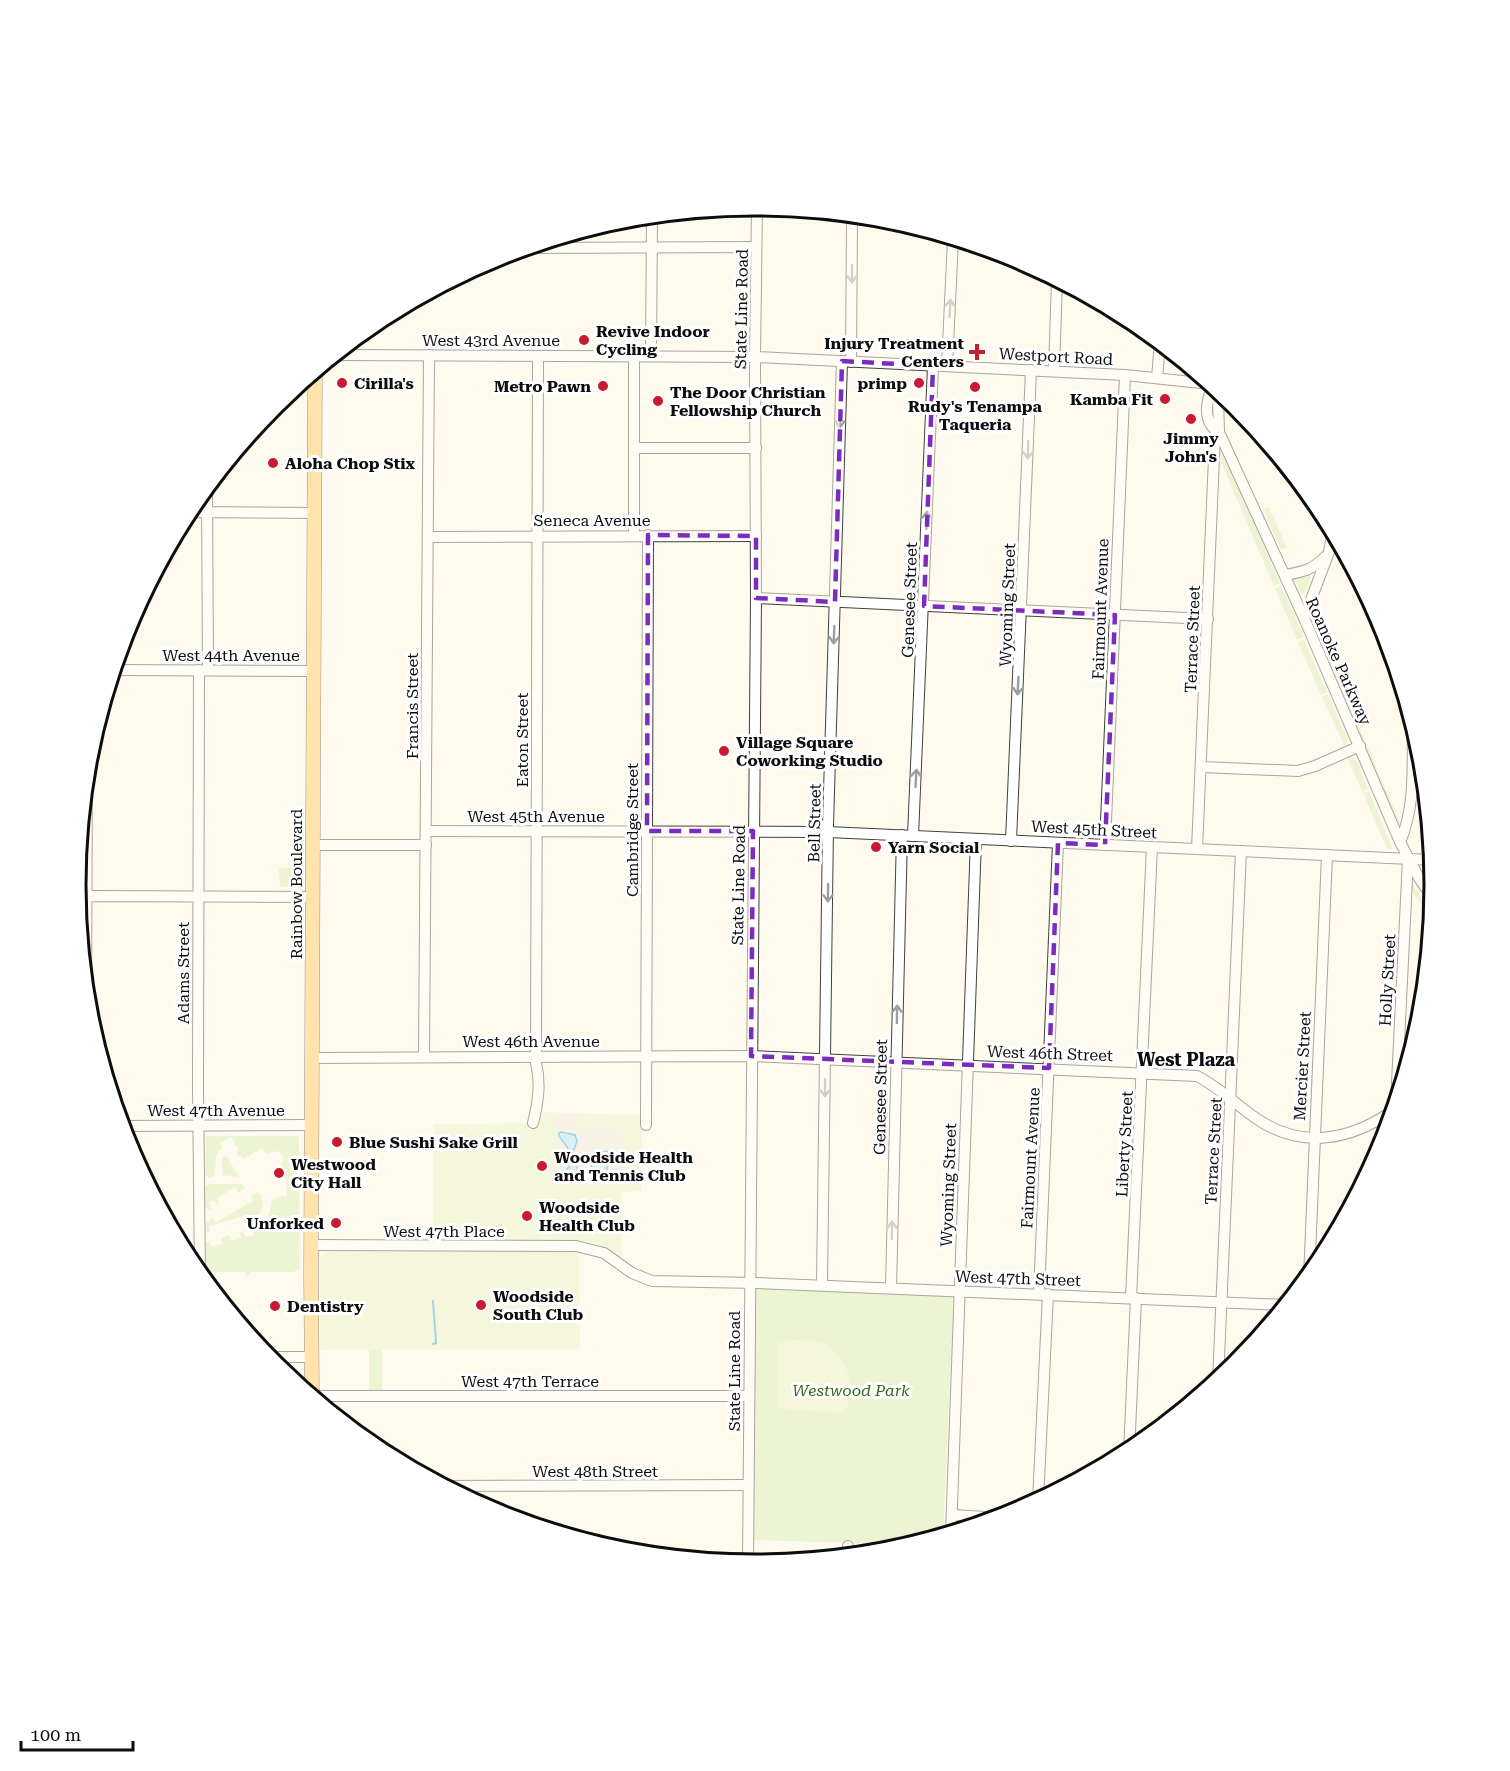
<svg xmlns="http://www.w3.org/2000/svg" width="1510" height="1771" viewBox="0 0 1510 1771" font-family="'Roboto Serif',serif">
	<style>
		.green { fill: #d7edb4 }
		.pitch { fill: #e8f3c7 }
		.plaza { fill: #f0e9dc; fill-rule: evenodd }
		.water { fill: #aee6fb; stroke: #2fa5d8; stroke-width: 1.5 }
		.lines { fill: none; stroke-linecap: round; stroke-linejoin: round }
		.stream { stroke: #2fa5d8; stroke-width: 2 }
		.minor-casing { stroke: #404040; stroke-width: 12 }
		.major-casing { stroke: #1e1e1e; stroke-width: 15 }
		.minor { stroke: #fff; stroke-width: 10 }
		.major { stroke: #ffc85e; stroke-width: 14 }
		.oneway { stroke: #9e9e9e }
		.marked { fill: none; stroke: #7b2cbf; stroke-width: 4.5; stroke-dasharray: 12 8; stroke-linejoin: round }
		.poi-dot { fill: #c91a33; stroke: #fff; stroke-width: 2 }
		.labels { text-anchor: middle; stroke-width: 6; stroke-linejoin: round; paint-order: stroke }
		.street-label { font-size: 16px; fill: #0d0d0d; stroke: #fff }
		.poi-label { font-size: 16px; font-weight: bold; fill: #0d0d0d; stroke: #fff; text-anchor: start }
		.park-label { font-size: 16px; font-style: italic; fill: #316b18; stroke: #fff }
		.neighbourhood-label { font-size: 18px; font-weight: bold; fill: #0d0d0d; stroke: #fff }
		.rim { fill: none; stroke: #0d0d0d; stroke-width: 3 }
	</style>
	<rect width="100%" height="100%" fill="#fffaee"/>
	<g class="green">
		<path d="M 1222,454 L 1226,456 L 1280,583 L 1274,586 L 1221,462 Z"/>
		<path d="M 1269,507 L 1287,548 L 1281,550 L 1263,509 Z"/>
		<path d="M 1308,574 L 1311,577 L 1305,593 L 1301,594 L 1294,578 Z"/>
		<path d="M 1281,585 L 1304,637 L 1297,640 L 1275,588 Z"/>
		<path d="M 1304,639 L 1327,692 L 1321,695 L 1298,642 Z"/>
		<path d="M 1324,645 L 1400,823 L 1396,822 L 1322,648 Z"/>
		<path d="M 1328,694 L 1347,738 L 1345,747 L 1322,697 Z"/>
		<path d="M 1347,757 L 1357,761 L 1368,789 L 1362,791 Z"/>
		<path d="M 1369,791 L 1393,849 L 1387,849 L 1363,793 Z"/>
		<path d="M 279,868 L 300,868 L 300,887 L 280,887 Z"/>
		<path d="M 1412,884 L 1432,912 L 1432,921 L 1412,892 Z"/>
		<path d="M 206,1136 L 299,1136 L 300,1269 L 293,1272 L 251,1272 L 247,1276 L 245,1272 L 212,1272 L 212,1286 L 209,1287 L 205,1282 L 205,1243 L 209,1241 L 211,1246 L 222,1244 L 221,1238 L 229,1235 L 232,1241 L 241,1238 L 240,1233 L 243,1232 L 246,1237 L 254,1235 L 253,1229 C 267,1225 270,1214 272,1200 L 278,1197 L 287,1196 L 286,1168 L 282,1168 L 281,1165 L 284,1160 L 282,1154 L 275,1151 L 266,1154 L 262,1148 L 243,1159 L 241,1155 L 239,1156 L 236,1152 L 238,1149 L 231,1137 L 220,1143 L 222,1148 L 216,1155 L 215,1175 L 212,1177 L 207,1177 L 205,1173 Z"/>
		<path d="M 224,1156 L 227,1157 L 239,1177 L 223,1175 L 222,1158 Z"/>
		<path d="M 209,1184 L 242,1184 L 245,1188 L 239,1193 L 235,1187 L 217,1198 L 219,1204 L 217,1205 L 214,1200 L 209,1203 L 212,1208 L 208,1210 L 205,1207 L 205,1187 Z"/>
		<path d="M 257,1192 L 261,1194 L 263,1205 L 257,1219 L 246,1222 L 244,1216 L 209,1226 L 210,1232 L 206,1232 L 205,1224 L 213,1217 L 216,1222 L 253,1201 L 251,1195 Z"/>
		<path d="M 756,1287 L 954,1296 L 943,1536 L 912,1545 L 752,1540 L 753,1290 Z"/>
		<path d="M 369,1350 L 382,1350 L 382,1391 L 369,1390 Z"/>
	</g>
	<g class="pitch">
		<path d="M 540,1112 L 642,1115 L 641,1191 L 621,1192 L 622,1259 L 597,1244 L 579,1240 L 580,1349 L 318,1350 L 317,1261 L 321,1255 L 328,1252 L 433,1251 L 433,1124 L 536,1123 Z"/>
		<path d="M 792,1340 C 803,1340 815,1340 824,1344 C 847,1355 860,1393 843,1413 L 781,1409 L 777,1404 L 777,1344 Z"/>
	</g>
	<path class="plaza" d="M 554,1114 L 577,1114 L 578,1128 L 591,1128 L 598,1130 L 602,1123 L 625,1138 L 626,1170 L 616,1170 L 616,1175 L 612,1175 L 613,1185 L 562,1186 L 562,1145 L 555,1145 ZM 561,1132 L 575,1135 L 577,1141 L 574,1150 L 565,1143 ZM 592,1153 L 607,1153 L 615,1165 L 607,1165 L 608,1177 ZM 573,1158 L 577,1165 L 577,1172 L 571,1180 L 563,1175 L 569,1167 L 568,1162 Z"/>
	<g class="water">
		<path d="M 561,1132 L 575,1135 L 577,1141 L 574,1150 L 568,1149 C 566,1143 558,1138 559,1133 Z"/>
		<path d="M 609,1151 L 615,1152 L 617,1164 L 607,1165 L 607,1179 L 592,1179 L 591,1154 Z"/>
		<path d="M 571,1158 L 577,1165 L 577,1172 L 568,1181 L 564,1179 L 563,1175 L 569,1167 L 569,1160 Z"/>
	</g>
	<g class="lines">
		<path class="stream" d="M 433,1301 L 436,1343 L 433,1344"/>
		<defs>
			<g id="minor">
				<path d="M 525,248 L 756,247"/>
				<path d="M 335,355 L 755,357 L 1125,375 L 1211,384"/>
				<path d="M 651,356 L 652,216"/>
				<path d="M 851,362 L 852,215"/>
				<path d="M 947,366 L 953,239"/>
				<path d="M 1054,371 L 1057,280"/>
				<path d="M 1157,378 L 1160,342"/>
				<path d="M 1213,386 C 1206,400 1202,423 1219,432"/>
				<path d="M 1215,387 L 1218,398 L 1219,432 L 1304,618 L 1400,842 L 1419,878 L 1434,900"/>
				<path d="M 634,448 L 756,448"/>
				<path d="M 207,487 L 208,670"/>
				<path d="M 187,512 L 314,513"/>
				<path d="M 634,535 L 634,356"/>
				<path d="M 428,537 L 756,536"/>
				<path d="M 1285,575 C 1301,572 1313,570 1325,557"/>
				<path d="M 756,598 L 1208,619"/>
				<path d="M 1304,618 L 1329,552 L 1333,531"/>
				<path d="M 113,670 L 313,671"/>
				<path d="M 199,670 L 198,1087 L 200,1276"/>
				<path d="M 1202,767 L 1298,771 L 1315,766 L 1360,746"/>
				<path d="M 426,831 L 828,832 L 1432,860"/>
				<path d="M 913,836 L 933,366"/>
				<path d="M 1011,841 L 1031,370"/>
				<path d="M 1400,842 C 1416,806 1412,764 1413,725"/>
				<path d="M 313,845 L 426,845"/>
				<path d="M 1105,845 L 1125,375"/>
				<path d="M 1197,849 L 1215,435 L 1219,432"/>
				<path d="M 76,898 L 92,896 L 312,897"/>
				<path d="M 86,1001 L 87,759"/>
				<path d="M 424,1057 L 429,355"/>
				<path d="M 312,1058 L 751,1056 L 1197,1076 C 1219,1087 1236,1105 1257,1119 C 1303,1150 1351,1140 1394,1110"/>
				<path d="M 1396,1103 L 1408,859"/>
				<path d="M 533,1123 C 538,1103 541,1084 536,1063 L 538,356"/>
				<path d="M 646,1125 L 648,535"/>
				<path d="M 121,1126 L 311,1125"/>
				<path d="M 311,1245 L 576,1246 L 604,1253 L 632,1273 L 652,1281 L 756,1283 L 1286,1305"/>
				<path d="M 1309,1278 L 1327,855"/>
				<path d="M 822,1285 L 828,825 L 842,361"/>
				<path d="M 891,1288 L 902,835"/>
				<path d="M 1039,1294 L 1058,843"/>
				<path d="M 1131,1298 L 1152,847"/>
				<path d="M 267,1357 L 312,1357"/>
				<path d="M 1218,1381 L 1241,851"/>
				<path d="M 312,1396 L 749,1396"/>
				<path d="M 1129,1453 L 1136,1298"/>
				<path d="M 442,1486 L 748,1485"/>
				<path d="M 1038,1501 L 1048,1294"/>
				<path d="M 952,1515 L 1003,1518"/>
				<path d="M 951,1533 L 976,839"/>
				<path d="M 847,1556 L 848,1546"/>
				<path d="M 748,1565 L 756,598 L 755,357 L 757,206"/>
			</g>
			<path id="major" d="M 312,1397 L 311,1275 L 315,371"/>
		</defs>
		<use href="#minor" class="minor-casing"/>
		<use href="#major" class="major-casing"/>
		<use href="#minor" class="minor"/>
		<use href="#major" class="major"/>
	</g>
	<defs><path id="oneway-shaft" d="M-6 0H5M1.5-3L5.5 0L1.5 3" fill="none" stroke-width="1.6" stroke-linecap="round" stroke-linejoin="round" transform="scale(1.5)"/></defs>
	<g class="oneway">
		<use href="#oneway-shaft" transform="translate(852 274) rotate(90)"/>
		<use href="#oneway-shaft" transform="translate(950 308) rotate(-87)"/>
		<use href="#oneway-shaft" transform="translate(840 419) rotate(92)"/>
		<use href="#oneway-shaft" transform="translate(1028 450) rotate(92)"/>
		<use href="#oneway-shaft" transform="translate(927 520) rotate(-88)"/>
		<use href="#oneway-shaft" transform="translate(834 635) rotate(92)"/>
		<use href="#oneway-shaft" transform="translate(1018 686) rotate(93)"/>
		<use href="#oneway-shaft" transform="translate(916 778) rotate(-87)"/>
		<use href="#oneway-shaft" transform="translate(828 893) rotate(91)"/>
		<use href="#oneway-shaft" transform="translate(897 1014) rotate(-89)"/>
		<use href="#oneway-shaft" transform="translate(825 1088) rotate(91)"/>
		<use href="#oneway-shaft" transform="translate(892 1230) rotate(-89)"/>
	</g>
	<path d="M0 0H1510V1771H0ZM 842,361 L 933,366 L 924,606 L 1115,615 L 1105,845 L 1058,843 L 1049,1068 L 751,1056 L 753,831 L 647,831 L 648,535 L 756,536 L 756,598 L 835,602 Z" fill="#fffaee" fill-opacity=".55" fill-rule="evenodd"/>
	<path class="marked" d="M 842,361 L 933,366 L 924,606 L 1115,615 L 1105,845 L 1058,843 L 1049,1068 L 751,1056 L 753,831 L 647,831 L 648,535 L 756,536 L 756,598 L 835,602 Z"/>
	<g class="poi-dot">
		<circle cx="584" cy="340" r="6"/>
		<path d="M974 343h6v6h6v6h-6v6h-6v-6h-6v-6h6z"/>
		<circle cx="342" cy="383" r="6"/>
		<circle cx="919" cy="383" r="6"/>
		<circle cx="603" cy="386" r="6"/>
		<circle cx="975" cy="387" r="6"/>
		<circle cx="1165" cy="399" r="6"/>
		<circle cx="658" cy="401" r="6"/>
		<circle cx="1191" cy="419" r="6"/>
		<circle cx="273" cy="463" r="6"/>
		<circle cx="724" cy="751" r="6"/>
		<circle cx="876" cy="847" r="6"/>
		<circle cx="337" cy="1142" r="6"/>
		<circle cx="542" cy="1166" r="6"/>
		<circle cx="279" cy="1173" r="6"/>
		<circle cx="527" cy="1216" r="6"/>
		<circle cx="336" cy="1223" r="6"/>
		<circle cx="481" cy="1305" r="6"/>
		<circle cx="275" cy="1306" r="6"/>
	</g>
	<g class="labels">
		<g class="street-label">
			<text transform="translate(741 309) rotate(-89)" y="6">State Line Road</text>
			<text x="491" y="346">West 43rd Avenue</text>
			<text transform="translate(1056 356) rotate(3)" y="6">Westport Road</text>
			<text x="592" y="526">Seneca Avenue</text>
			<text transform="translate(909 600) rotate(-88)" y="6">Genesee Street</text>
			<text transform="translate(1007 605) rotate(-88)" y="6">Wyoming Street</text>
			<text transform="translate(1100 609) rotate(-88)" y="6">Fairmount Avenue</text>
			<text transform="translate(1192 639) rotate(-88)" y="6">Terrace Street</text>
			<text x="231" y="661">West 44th Avenue</text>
			<text transform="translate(1339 661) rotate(66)" y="6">Roanoke Parkway</text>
			<text transform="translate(412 706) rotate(-90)" y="6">Francis Street</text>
			<text transform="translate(522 740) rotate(-90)" y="6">Eaton Street</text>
			<text x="536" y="822">West 45th Avenue</text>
			<text transform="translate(814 823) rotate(-89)" y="6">Bell Street</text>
			<text transform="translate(1094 829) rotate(3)" y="6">West 45th Street</text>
			<text transform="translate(632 830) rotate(-90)" y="6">Cambridge Street</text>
			<text transform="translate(296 884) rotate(-90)" y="6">Rainbow Boulevard</text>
			<text transform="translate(738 885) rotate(-89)" y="6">State Line Road</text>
			<text transform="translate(183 973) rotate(-90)" y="6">Adams Street</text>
			<text transform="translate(1387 980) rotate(-87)" y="6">Holly Street</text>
			<text x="531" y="1047">West 46th Avenue</text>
			<text transform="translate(1050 1053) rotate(2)" y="6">West 46th Street</text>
			<text transform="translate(1302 1066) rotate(-87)" y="6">Mercier Street</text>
			<text transform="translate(880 1097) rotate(-89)" y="6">Genesee Street</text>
			<text x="216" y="1116">West 47th Avenue</text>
			<text transform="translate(1124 1144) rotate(-87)" y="6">Liberty Street</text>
			<text transform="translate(1213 1151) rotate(-87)" y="6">Terrace Street</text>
			<text transform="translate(1030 1158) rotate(-87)" y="6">Fairmount Avenue</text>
			<text transform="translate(948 1185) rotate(-88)" y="6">Wyoming Street</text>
			<text x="444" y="1237">West 47th Place</text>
			<text transform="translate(1018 1278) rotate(2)" y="6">West 47th Street</text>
			<text transform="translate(734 1371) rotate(-90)" y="6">State Line Road</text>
			<text x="530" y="1387">West 47th Terrace</text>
			<text x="595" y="1477">West 48th Street</text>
		</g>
		<g class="poi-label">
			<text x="596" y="337">Revive Indoor<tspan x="596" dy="18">Cycling</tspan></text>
			<text x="964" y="349" text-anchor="end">Injury Treatment<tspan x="964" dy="18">Centers</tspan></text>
			<text x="354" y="389">Cirilla's</text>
			<text x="907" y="389" text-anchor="end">primp</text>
			<text x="591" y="392" text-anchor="end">Metro Pawn</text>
			<text x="670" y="398">The Door Christian<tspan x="670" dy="18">Fellowship Church</tspan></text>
			<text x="1153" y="405" text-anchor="end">Kamba Fit</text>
			<text x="975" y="412" text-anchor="middle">Rudy's Tenampa<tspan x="975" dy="18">Taqueria</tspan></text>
			<text x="1191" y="444" text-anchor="middle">Jimmy<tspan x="1191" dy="18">John's</tspan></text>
			<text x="285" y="469">Aloha Chop Stix</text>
			<text x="736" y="748">Village Square<tspan x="736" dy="18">Coworking Studio</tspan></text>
			<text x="888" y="853">Yarn Social</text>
			<text x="349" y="1148">Blue Sushi Sake Grill</text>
			<text x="554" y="1163">Woodside Health<tspan x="554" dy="18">and Tennis Club</tspan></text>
			<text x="291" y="1170">Westwood<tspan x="291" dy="18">City Hall</tspan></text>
			<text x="539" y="1213">Woodside<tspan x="539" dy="18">Health Club</tspan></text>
			<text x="324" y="1229" text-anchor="end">Unforked</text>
			<text x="493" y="1302">Woodside<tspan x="493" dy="18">South Club</tspan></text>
			<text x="287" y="1312">Dentistry</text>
		</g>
		<g class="park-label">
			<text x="851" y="1396">Westwood Park</text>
		</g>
		<g class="neighbourhood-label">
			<text x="1186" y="1066">West Plaza</text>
		</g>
	</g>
	<path d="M0 0H1510V1771H0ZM86 885a669 669 0 1 1 1338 0a669 669 0 1 1-1338 0Z" fill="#fff" fill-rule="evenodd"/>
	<path class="rim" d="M86 885a669 669 0 1 1 1338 0a669 669 0 1 1-1338 0Z"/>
	<path d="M21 1741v9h112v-9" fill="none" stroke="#0d0d0d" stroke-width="3"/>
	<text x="30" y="1741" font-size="18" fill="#0d0d0d" stroke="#ffffff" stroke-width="4.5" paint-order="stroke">100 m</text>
</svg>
